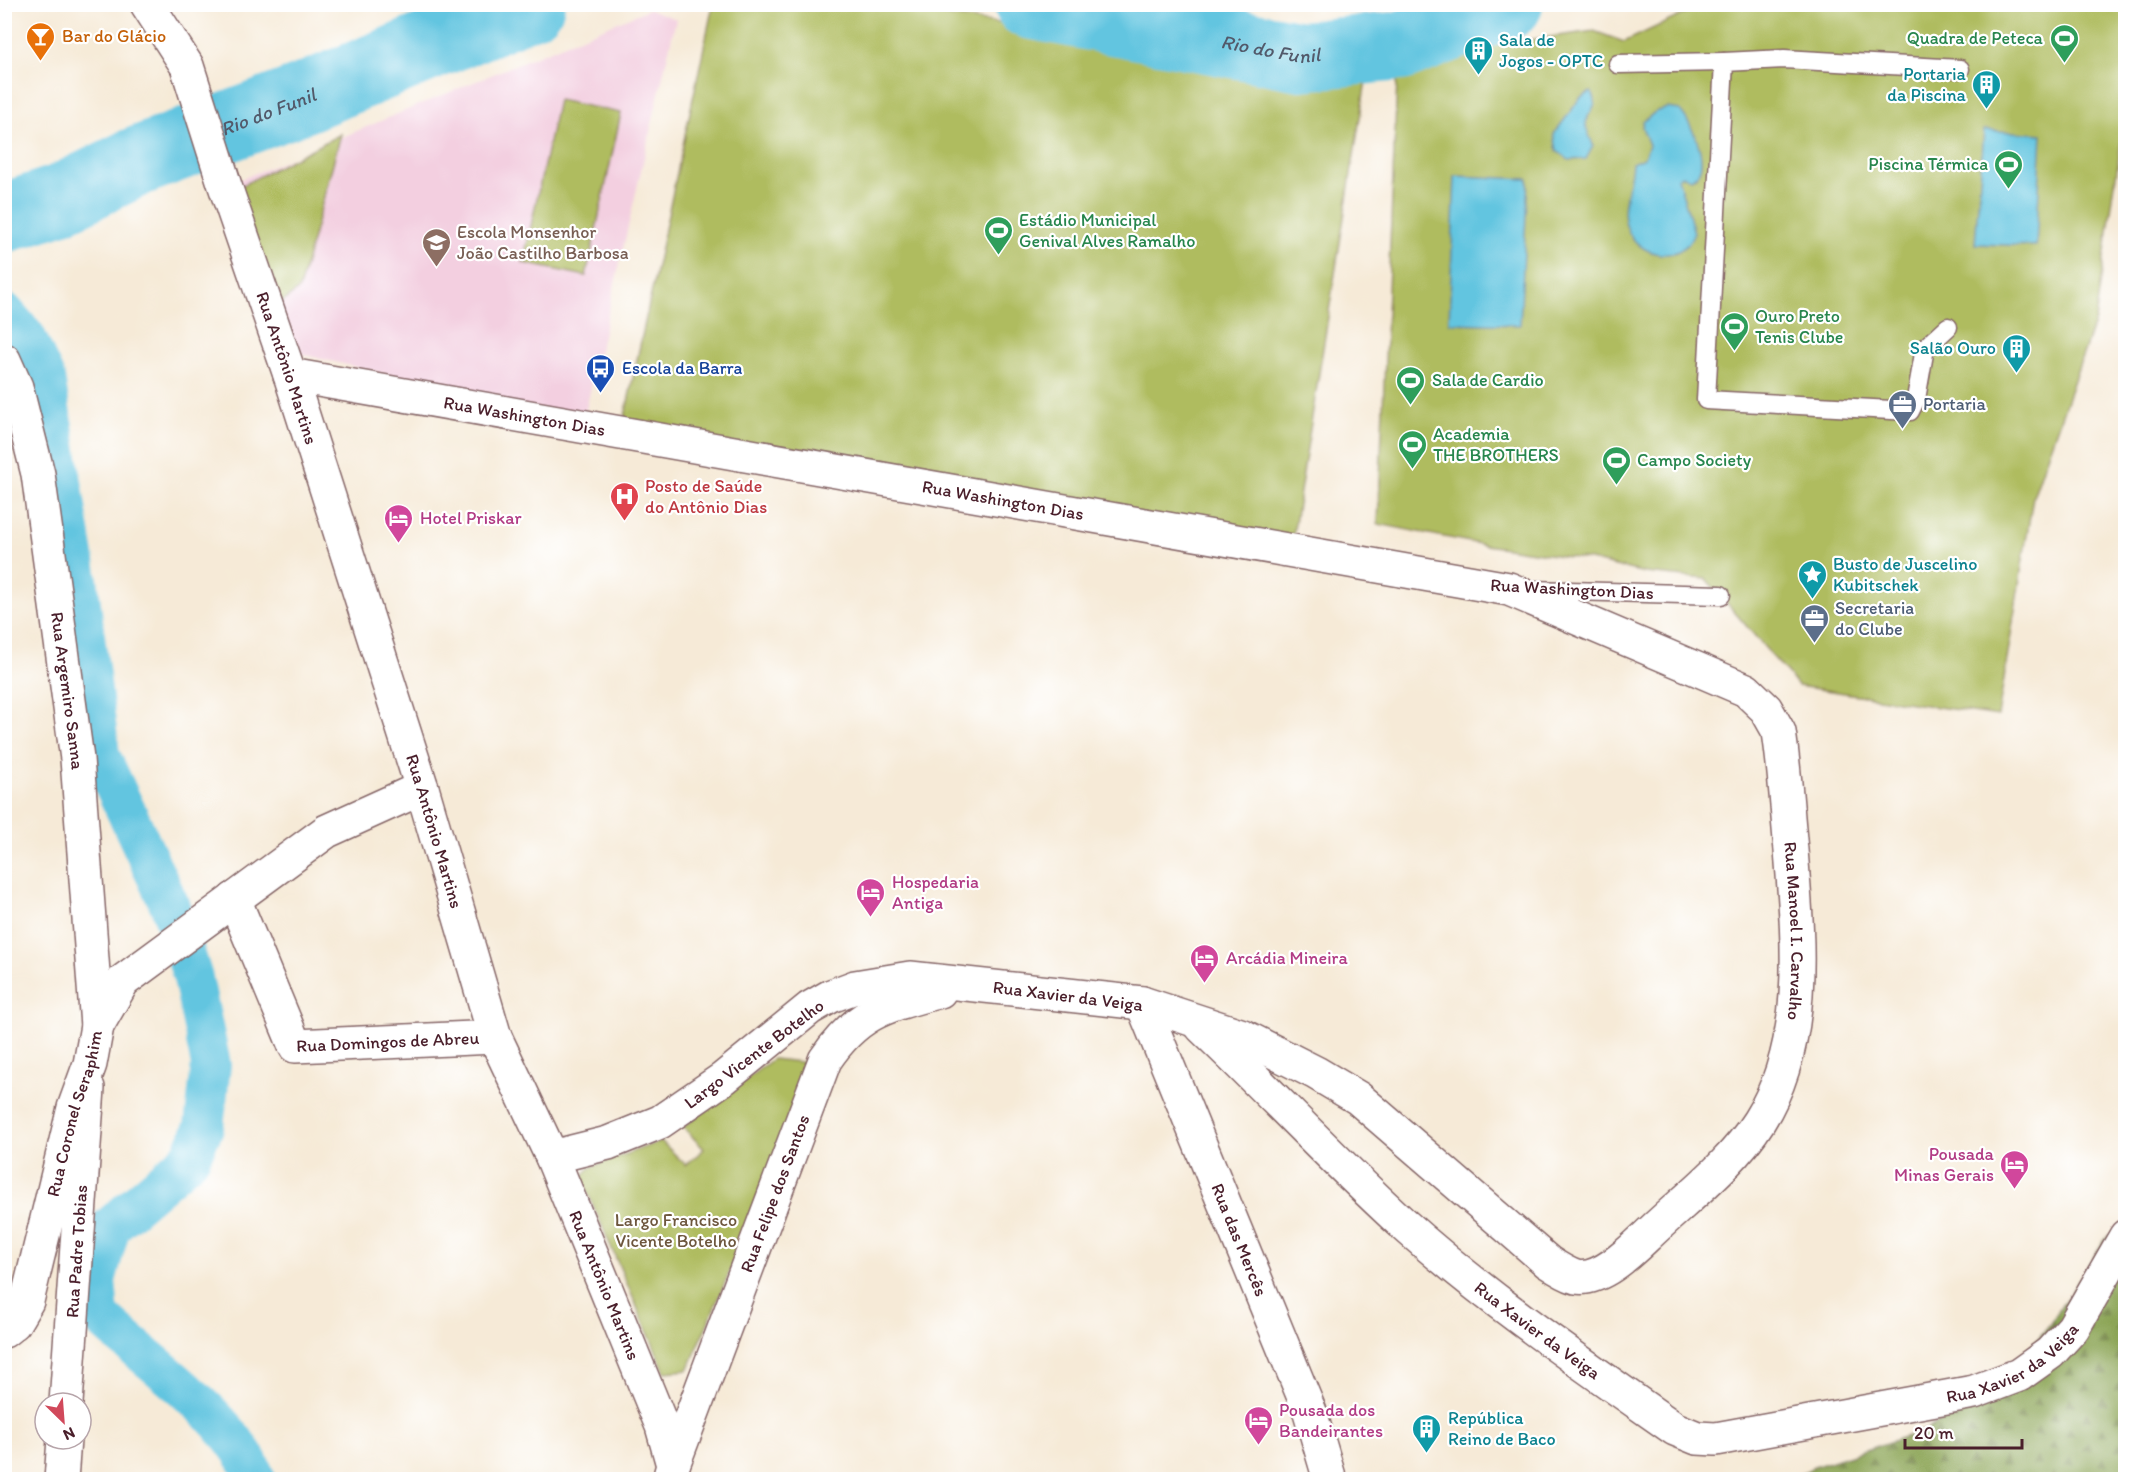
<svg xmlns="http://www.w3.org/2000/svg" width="2130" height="1484" viewBox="0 0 2130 1484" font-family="Itim,sans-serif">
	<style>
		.built { fill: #f3cfe0 }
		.green { fill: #afbc5e; stroke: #7c6e44; stroke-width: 1.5 }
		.forest { fill: url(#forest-firs); stroke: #6a6240; stroke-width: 1.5 }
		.water { fill: #62c5e0; stroke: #567286; stroke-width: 1.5 }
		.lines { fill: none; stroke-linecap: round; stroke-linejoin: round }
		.canal { stroke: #62c5e0; stroke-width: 40 }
		.river { stroke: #62c5e0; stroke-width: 70 }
		.service-casing { stroke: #866667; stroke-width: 21 }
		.minor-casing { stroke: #866667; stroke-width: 36 }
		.tertiary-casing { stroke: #866667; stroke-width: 36 }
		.service { stroke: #fff; stroke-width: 18 }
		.minor { stroke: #fff; stroke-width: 33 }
		.tertiary { stroke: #fff; stroke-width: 33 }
		.labels { text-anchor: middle; stroke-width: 4.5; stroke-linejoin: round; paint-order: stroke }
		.food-label { font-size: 18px; fill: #c56008; stroke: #fff; text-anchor: start }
		.leisure-label { font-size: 18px; fill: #27864d; stroke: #fff; text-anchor: start }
		.culture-label { font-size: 18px; fill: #0d838f; stroke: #fff; text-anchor: start }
		.education-label { font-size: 18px; fill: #785e54; stroke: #fff; text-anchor: start }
		.street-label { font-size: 18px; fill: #4a1f2b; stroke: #fff }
		.transit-label { font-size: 18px; fill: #164399; stroke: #fff; text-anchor: start }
		.service-label { font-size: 18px; fill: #4e5e75; stroke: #fff; text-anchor: start }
		.health-label { font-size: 18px; fill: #be3a42; stroke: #fff; text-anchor: start }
		.hotel-label { font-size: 18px; fill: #b23c85; stroke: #fff; text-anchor: start }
		.park-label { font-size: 18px; fill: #6d563d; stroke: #fff }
		.water-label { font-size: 20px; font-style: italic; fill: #52596a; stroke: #fff }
	</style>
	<defs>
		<pattern id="forest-firs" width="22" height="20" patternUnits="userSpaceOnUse" patternTransform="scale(1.5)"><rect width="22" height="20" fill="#8ba455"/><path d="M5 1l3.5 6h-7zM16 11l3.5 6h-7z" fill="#748547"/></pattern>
	</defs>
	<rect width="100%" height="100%" fill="#fff"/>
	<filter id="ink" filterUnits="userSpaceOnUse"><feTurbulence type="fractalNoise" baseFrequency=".0167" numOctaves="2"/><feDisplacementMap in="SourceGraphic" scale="12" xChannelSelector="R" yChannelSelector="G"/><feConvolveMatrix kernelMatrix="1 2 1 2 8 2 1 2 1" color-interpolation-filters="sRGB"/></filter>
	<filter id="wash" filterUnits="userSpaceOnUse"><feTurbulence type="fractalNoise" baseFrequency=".008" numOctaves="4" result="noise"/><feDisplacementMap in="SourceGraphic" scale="24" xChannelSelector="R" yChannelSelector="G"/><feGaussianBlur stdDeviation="1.35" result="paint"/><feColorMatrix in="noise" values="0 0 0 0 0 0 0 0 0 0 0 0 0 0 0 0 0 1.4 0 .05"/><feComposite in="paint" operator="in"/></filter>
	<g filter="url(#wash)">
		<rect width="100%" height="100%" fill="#f6ead7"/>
		<path class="built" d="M 649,9 L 676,19 L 583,422 L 281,349 L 225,186 Z"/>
		<g class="green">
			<path d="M 713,5 L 870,5 L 1367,74 L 1291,548 L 620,439 Z"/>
			<path d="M 1703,5 L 2125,5 L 2125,115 L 2095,320 L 2033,497 L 1998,716 L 1798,686 L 1706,579 L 1645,573 L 1590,560 L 1485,545 L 1378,524 L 1398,58 L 1594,31 L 1624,42 Z"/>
			<path d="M 558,100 L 621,113 L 586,276 L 523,263 Z"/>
			<path d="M 341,134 L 299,289 L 275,308 L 233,190 Z"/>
			<path d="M 773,1059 L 809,1063 L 774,1167 L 688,1370 L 665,1372 L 583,1182 L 584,1174 L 591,1167 L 661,1141 L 686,1165 L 704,1149 L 683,1127 Z"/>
		</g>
		<path class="forest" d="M 2125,1224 L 2125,1479 L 1789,1480 L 1814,1467 L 1926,1430 L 1999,1385 L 2050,1324 L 2105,1239 Z"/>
		<g class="water">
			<path d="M 1591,92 C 1602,106 1587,111 1586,123 C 1585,131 1592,138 1593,146 L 1586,159 L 1569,160 L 1557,151 L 1554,134 L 1581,97 Z"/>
			<path d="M 1667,108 L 1680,110 C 1692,124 1714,168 1691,179 L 1682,176 L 1678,178 L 1694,232 C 1683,266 1638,258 1627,228 C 1619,207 1631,184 1632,163 L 1644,158 L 1649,145 L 1642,127 L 1643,122 L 1655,112 Z"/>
			<path d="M 1984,130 L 2042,134 L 2036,246 L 1975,244 Z"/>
			<path d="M 1455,176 L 1528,179 L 1520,325 L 1449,323 Z"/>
		</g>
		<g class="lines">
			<path class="canal" d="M 4,312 L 26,337 L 45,378 L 78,580 L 100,755 L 171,908 L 193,978 L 211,1065 L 204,1127 L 190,1158 L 111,1226 L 96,1280 L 99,1316 C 146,1361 236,1419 256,1480"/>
			<g class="river">
				<path id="s1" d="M 1029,4 L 1301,56 L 1401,46 L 1508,4"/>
				<path id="s2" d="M 4,218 L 61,199 L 136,162 L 299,100 L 530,4"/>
			</g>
		</g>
	</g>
	<g filter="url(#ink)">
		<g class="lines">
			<defs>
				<g id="service">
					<path d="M 1618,64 L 1724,62"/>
					<path d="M 1948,327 L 1925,348 L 1916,399 L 1910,411 L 1706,400 L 1724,62 L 1784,59 L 1960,69"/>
					<path d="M 1531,590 L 1721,595"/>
				</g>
				<g id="minor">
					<path id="s3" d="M 4,360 L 16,387 L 38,474 L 77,759 L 97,1026"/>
					<path id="s4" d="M 290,375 L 1509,589 L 1746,690 L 1766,709 L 1779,732 C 1785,771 1787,811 1791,850 C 1798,938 1809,1042 1759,1121 C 1732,1164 1688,1197 1652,1231 C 1635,1247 1602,1282 1576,1277 C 1566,1274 1557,1268 1548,1262 L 1358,1098 L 1316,1073 L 1243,1036 L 1142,1003 L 910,978 L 855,987 L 831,996 L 810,1008 L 724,1078 L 660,1122 L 608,1143 L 552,1157"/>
					<path id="s5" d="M 234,899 L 295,1046 L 495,1037"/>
					<path id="s6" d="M 1142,1003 L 1310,1412 L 1330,1480"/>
					<path id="s7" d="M 1202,1027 C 1269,1091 1332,1159 1400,1221 C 1486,1298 1581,1363 1675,1429 L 1697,1438 L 1716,1439 L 1974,1392 L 2019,1375 L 2050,1353 L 2073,1328 L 2126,1236"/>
					<path id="s8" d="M 66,1403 L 88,1088"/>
					<path id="s9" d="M 673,1465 L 825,1060 C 858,1011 886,1006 940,991"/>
					<path d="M 61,1480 L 64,1439"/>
				</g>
				<g id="tertiary">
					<path id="s10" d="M 147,4 L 187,66 L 225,186 L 290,375 L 422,788 L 495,1037 L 552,1157 L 662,1426 L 673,1465 L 669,1480"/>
					<path id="s11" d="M 4,1331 L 14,1323 L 27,1301 L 74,1108 L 90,1064 L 97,1026 L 123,981 L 327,831 L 422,788"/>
				</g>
			</defs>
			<use href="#service" class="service-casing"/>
			<use href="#minor" class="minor-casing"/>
			<use href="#tertiary" class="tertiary-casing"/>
			<use href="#service" class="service"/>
			<use href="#minor" class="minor"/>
			<use href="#tertiary" class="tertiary"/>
		</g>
	</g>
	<defs>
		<symbol id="bar-pin" viewBox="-11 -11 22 30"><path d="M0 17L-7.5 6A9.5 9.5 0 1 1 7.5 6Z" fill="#e8710a" stroke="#fff"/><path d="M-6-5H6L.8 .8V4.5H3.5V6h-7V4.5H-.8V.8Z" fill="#fff"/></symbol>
		<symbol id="stadium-pin" viewBox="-11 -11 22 30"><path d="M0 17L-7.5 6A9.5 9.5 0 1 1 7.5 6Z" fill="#2e9e5b" stroke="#fff"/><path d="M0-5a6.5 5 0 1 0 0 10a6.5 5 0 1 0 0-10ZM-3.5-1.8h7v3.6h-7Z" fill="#fff"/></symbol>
		<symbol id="building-pin" viewBox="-11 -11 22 30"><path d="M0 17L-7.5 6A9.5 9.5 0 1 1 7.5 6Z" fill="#0f9aa8" stroke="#fff"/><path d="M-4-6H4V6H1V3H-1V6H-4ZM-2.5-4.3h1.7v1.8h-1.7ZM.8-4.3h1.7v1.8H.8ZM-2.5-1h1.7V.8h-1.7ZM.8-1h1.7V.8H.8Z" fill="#fff"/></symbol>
		<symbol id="school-pin" viewBox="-11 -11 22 30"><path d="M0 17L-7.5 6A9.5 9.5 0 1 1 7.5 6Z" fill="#8d6e63" stroke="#fff"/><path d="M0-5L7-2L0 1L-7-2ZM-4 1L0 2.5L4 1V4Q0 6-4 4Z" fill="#fff"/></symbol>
		<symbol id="bus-pin" viewBox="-11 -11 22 30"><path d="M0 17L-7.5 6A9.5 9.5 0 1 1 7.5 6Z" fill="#1a4fb4" stroke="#fff"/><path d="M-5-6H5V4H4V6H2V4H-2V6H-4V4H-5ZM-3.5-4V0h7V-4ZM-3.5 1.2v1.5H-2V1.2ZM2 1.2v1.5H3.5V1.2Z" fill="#fff"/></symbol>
		<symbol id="office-pin" viewBox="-11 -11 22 30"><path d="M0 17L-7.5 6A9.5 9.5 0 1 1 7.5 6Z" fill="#5c6f8a" stroke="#fff"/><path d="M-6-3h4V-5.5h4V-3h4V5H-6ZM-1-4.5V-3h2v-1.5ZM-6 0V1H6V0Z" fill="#fff"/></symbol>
		<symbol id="hospital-pin" viewBox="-11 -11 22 30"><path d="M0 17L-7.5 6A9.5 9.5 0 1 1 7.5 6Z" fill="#e0444e" stroke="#fff"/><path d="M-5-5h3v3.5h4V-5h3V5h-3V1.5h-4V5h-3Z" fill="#fff"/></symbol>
		<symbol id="hotel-pin" viewBox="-11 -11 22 30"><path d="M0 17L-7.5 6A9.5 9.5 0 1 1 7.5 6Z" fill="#d1479c" stroke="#fff"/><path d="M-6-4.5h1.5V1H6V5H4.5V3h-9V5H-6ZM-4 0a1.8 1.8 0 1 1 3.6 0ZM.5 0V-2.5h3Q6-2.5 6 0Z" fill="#fff"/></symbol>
		<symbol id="sight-pin" viewBox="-11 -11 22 30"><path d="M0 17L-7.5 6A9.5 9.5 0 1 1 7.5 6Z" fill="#0f9aa8" stroke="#fff"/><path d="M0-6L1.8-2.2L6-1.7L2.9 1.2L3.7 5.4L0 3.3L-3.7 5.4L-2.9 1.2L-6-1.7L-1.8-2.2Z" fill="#fff"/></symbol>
	</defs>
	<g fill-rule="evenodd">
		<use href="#bar-pin" x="24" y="20" width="33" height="45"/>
		<use href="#stadium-pin" x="2048" y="22" width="33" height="45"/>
		<use href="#building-pin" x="1462" y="34" width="33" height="45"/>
		<use href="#building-pin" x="1970" y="68" width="33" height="45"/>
		<use href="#stadium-pin" x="1992" y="148" width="33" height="45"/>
		<use href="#stadium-pin" x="982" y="214" width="33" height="45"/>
		<use href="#school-pin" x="420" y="226" width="33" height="45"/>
		<use href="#stadium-pin" x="1718" y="310" width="33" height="45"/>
		<use href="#building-pin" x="2000" y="332" width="33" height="45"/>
		<use href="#bus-pin" x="584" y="352" width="33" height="45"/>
		<use href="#stadium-pin" x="1394" y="364" width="33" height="45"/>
		<use href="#office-pin" x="1886" y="388" width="33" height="45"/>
		<use href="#stadium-pin" x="1396" y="428" width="33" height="45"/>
		<use href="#stadium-pin" x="1600" y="444" width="33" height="45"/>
		<use href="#hospital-pin" x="608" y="480" width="33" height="45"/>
		<use href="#hotel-pin" x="382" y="502" width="33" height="45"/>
		<use href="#sight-pin" x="1796" y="558" width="33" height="45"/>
		<use href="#office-pin" x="1798" y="602" width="33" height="45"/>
		<use href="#hotel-pin" x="854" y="876" width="33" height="45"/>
		<use href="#hotel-pin" x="1188" y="942" width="33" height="45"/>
		<use href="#hotel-pin" x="1998" y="1148" width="33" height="45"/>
		<use href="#hotel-pin" x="1242" y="1404" width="33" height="45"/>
		<use href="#building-pin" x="1410" y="1412" width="33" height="45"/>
	</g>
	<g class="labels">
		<g class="food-label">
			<text x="62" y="42">Bar do Glácio</text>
		</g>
		<g class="leisure-label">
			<text x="2043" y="44" text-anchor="end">Quadra de Peteca</text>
			<text x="1988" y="170" text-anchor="end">Piscina Térmica</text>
			<text x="1019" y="226">Estádio Municipal<tspan x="1019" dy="21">Genival Alves Ramalho</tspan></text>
			<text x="1755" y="322">Ouro Preto<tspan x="1755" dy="21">Tenis Clube</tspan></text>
			<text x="1432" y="386">Sala de Cardio</text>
			<text x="1433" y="440">Academia<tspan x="1433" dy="21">THE BROTHERS</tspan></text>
			<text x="1637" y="466">Campo Society</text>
		</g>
		<g class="culture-label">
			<text x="1499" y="46">Sala de<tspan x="1499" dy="21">Jogos - OPTC</tspan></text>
			<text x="1966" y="80" text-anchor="end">Portaria<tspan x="1966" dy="21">da Piscina</tspan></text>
			<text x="1996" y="354" text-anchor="end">Salão Ouro</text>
			<text x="1833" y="570">Busto de Juscelino<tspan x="1833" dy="21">Kubitschek</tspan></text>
			<text x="1448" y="1424">República<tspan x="1448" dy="21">Reino de Baco</tspan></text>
		</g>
		<g class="education-label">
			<text x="457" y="238">Escola Monsenhor<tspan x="457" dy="21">João Castilho Barbosa</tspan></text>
		</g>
		<g class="street-label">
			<text dy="6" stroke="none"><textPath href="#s10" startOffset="392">Rua Antônio Martins</textPath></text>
			<text dy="6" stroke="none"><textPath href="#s4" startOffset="238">Rua Washington Dias</textPath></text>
			<text dy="6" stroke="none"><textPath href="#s4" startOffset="724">Rua Washington Dias</textPath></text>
			<text transform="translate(1572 589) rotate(3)" y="6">Rua Washington Dias</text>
			<text dy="6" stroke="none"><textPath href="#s3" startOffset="338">Rua Argemiro Sanna</textPath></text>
			<text dy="6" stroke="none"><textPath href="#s10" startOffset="878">Rua Antônio Martins</textPath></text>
			<text dy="6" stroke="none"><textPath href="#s4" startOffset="1749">Rua Manoel I. Carvalho</textPath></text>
			<text transform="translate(1068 996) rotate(7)" y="6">Rua Xavier da Veiga</text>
			<text dy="6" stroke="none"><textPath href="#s5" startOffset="252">Rua Domingos de Abreu</textPath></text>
			<text transform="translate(754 1054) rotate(-37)" y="6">Largo Vicente Botelho</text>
			<text dy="6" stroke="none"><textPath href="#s11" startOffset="232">Rua Coronel Seraphim</textPath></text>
			<text dy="6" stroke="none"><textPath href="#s9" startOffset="290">Rua Felipe dos Santos</textPath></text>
			<text dy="6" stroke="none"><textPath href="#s6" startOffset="256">Rua das Mercês</textPath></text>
			<text dy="6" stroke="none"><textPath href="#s8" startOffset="152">Rua Padre Tobias</textPath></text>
			<text dy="6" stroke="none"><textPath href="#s10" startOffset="1364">Rua Antônio Martins</textPath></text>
			<text dy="6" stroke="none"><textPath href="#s7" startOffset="453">Rua Xavier da Veiga</textPath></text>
			<text dy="6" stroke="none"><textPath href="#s7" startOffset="975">Rua Xavier da Veiga</textPath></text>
		</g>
		<g class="transit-label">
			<text x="622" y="374">Escola da Barra</text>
		</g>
		<g class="service-label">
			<text x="1923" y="410">Portaria</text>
			<text x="1835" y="614">Secretaria<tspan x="1835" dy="21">do Clube</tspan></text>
		</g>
		<g class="health-label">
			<text x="645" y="492">Posto de Saúde<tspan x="645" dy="21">do Antônio Dias</tspan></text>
		</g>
		<g class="hotel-label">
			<text x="420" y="524">Hotel Priskar</text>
			<text x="892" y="888">Hospedaria<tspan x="892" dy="21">Antiga</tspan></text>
			<text x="1226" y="964">Arcádia Mineira</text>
			<text x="1994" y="1160" text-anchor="end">Pousada<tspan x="1994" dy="21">Minas Gerais</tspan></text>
			<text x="1279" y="1416">Pousada dos<tspan x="1279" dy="21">Bandeirantes</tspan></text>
		</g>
		<g class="park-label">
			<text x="676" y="1226">Largo Francisco<tspan x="676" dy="21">Vicente Botelho</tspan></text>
		</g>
		<g class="water-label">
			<text dy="7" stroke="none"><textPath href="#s1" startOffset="246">Rio do Funil</textPath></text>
			<text dy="7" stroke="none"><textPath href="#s2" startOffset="285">Rio do Funil</textPath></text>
		</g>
	</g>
	<rect width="2130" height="1484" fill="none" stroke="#fff" stroke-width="24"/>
	<g transform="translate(63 1421) rotate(155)"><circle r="28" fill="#ffffff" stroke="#b7a5aa" stroke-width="1.5"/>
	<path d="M0-4.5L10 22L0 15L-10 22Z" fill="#d1495b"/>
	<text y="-9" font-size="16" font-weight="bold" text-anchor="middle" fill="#4a1f2b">N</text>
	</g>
	<path d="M1905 1439v9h117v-9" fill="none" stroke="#4a1f2b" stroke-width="3"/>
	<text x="1914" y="1439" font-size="18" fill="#4a1f2b" stroke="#ffffff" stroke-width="4.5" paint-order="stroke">20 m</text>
</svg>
